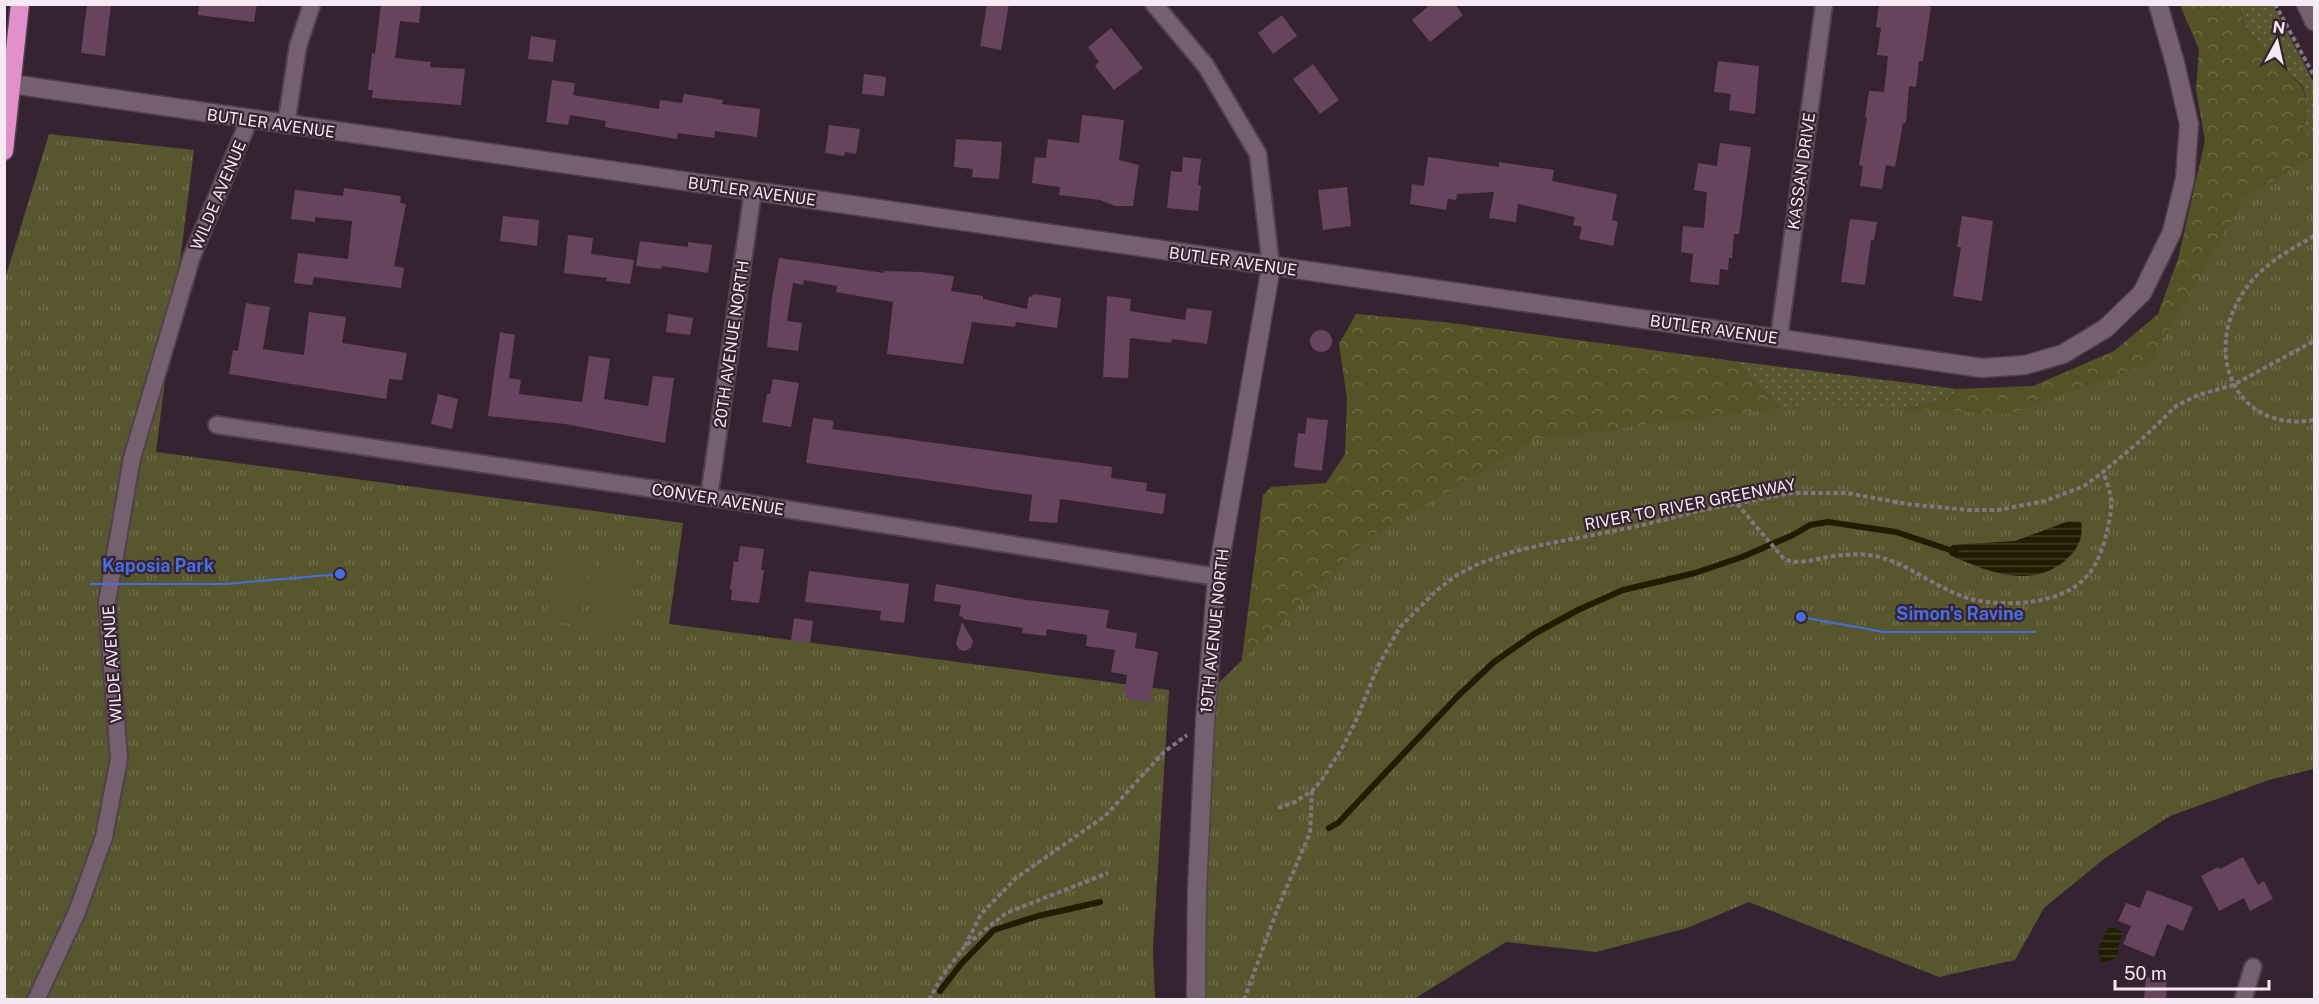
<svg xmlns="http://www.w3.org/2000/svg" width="2319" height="1004" viewBox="0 0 2319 1004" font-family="'Public Sans',sans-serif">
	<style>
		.grass { fill: url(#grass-dots) }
		.forest { fill: url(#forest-crowns) }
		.park { fill: url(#park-tufts) }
		.pitch { fill: #58562e }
		.water { fill: url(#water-rules) }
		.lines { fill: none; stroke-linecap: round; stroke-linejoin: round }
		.stream { stroke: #1f1c00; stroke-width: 6 }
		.building { fill: #68435e }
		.street-casing { stroke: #51414c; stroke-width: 20 }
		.secondary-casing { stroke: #51414c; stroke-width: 21 }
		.highway-casing { stroke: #51414c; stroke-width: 21 }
		.path { stroke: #847480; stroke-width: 4; stroke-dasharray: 4.5 3; stroke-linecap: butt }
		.street { stroke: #75606f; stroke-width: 16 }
		.secondary { stroke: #75606f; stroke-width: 18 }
		.highway { stroke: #e290cb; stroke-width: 18 }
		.labels { text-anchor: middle; stroke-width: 4.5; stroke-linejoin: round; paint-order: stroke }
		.street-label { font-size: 16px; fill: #f6eaf2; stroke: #362331 }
		.leader { fill: none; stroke: #486ddd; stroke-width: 2 }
		.callout-dot { fill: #486ddd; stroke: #362331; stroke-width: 2 }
		.callout-label { font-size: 18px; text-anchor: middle; font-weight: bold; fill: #486ddd; stroke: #362331; stroke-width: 4.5; stroke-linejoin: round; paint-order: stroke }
	</style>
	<defs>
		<pattern id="grass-dots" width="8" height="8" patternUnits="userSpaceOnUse" patternTransform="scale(1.5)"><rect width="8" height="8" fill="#58562e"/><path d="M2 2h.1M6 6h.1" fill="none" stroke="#716e4d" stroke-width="1.8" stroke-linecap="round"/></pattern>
		<pattern id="forest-crowns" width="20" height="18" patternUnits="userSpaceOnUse" patternTransform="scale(1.5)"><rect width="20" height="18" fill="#555225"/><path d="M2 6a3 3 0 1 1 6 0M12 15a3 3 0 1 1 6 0" fill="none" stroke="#6e6b45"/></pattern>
		<pattern id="park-tufts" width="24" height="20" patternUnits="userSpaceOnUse" patternTransform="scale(1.5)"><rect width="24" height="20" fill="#58562e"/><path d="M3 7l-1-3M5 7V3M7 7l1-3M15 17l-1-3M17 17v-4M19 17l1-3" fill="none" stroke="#716e4d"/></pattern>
		<pattern id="water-rules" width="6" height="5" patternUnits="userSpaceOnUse" patternTransform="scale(1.5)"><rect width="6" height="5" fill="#1f1c00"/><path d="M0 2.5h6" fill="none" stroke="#403d26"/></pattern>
	</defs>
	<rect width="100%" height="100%" fill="#362331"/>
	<g class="grass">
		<path d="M 2240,5 L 2273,5 L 2314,83 L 2314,140 L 2302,132 L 2308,104 L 2302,85 L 2276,64 L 2243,23 Z"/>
		<path d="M 1734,361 L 1957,389 L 1950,398 L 1869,418 L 1789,416 Z"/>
	</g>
	<path class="forest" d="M 2180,5 L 2240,5 L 2243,23 L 2276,64 L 2301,85 L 2308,104 L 2302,132 L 2314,140 L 2314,179 L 2218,378 L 1226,781 L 1263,495 L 1271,487 L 1326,483 L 1345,454 L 1347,399 L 1339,344 L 1356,314 L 1444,322 L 1734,361 L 1789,416 L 1869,418 L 1950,398 L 1957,389 L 2033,386 L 2114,351 L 2158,314 L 2178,259 L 2205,141 L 2196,89 L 2199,49 Z"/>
	<g class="park">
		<path d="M 49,134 L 194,150 L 156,452 L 683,523 L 669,624 L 1169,690 L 1153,949 L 1155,999 L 5,1000 L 5,279 Z"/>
		<path d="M 2314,158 L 2314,769 L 2269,780 L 2170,816 L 2105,858 L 2044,908 L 2015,960 L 1939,977 L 1749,902 L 1687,928 L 1596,952 L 1506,942 L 1414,999 L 1196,1000 L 1207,694 L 1368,539 L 1536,439 L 1811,404 L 2008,414 L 2149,364 L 2244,198 L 2303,162 Z"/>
	</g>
	<g class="pitch">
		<path d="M 556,546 L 591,551 L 581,625 L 546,620 Z"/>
		<path d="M 601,553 L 636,558 L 626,631 L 591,627 Z"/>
	</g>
	<g class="water">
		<path d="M 2069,521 L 2081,522 C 2084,535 2079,546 2070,556 C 2035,591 1990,573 1950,555 L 1948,550 L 1952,545 L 2015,541 Z"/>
		<path d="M 2109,926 L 2123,932 L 2118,947 L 2119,957 L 2101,963 L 2098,949 Z"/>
	</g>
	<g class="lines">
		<g class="stream">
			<path d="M 1329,828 L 1338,823 L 1458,696 L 1494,662 L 1534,634 L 1578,610 L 1623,590 L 1695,573 L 1742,557 L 1793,535 L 1810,525 L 1828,522 L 1896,532 L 1956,552"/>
			<path d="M 940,991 L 961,964 L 994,930 L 1038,916 L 1100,902"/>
		</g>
	</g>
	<g class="building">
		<path d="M 87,4 L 111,4 L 105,56 L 81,53 Z"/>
		<path d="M 199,4 L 257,4 L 254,22 L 198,15 Z"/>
		<path d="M 381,4 L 421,4 L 419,23 L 400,21 L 395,58 L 431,62 L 430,67 L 465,69 L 461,105 L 372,98 L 373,90 L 368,90 L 372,53 L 375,54 Z"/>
		<path d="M 987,4 L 1009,4 L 1001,50 L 980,46 Z"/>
		<path d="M 1431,4 L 1455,4 L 1463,15 L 1430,42 L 1412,20 Z"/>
		<path d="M 1879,4 L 1912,4 L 1931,7 L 1923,61 L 1919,61 L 1916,87 L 1909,86 L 1906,123 L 1903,123 L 1895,167 L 1886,165 L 1882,189 L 1860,186 L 1863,166 L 1859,165 L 1867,118 L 1865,117 L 1869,91 L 1884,92 L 1888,56 L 1877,55 L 1881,28 L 1876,27 Z"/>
		<path d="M 1282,15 L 1297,36 L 1273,54 L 1258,33 Z"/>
		<path d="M 1111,28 L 1143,68 L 1114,90 L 1095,66 L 1099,62 L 1088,47 Z"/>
		<path d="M 531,36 L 556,40 L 553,62 L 528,59 Z"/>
		<path d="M 1718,61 L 1759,66 L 1755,114 L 1729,110 L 1731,94 L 1714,92 Z"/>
		<path d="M 1313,64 L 1339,100 L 1320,114 L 1293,79 Z"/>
		<path d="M 864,74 L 886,77 L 884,96 L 862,94 Z"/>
		<path d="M 552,80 L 575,83 L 573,95 L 659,109 L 660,100 L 682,103 L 684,94 L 723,100 L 722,104 L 760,109 L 757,137 L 715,131 L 714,138 L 678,133 L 677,139 L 605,127 L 606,121 L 570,115 L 568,125 L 546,122 Z"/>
		<path d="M 1082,115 L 1124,120 L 1119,160 L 1139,165 L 1133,206 L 1115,206 L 1100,200 L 1059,195 L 1060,187 L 1032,183 L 1035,157 L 1046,158 L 1048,139 L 1079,143 Z"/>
		<path d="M 829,125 L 860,129 L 856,154 L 845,152 L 844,156 L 825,153 Z"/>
		<path d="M 956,139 L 1002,142 L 999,179 L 972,177 L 973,169 L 954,167 Z"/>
		<path d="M 1720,143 L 1751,147 L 1739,234 L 1734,234 L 1732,258 L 1729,258 L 1728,270 L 1720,269 L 1719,285 L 1690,282 L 1693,254 L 1681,252 L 1683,226 L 1704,228 L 1707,192 L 1694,190 L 1698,163 L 1717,166 Z"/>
		<path d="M 1183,157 L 1201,159 L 1198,185 L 1201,186 L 1198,211 L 1167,208 L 1171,171 L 1182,172 Z"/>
		<path d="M 1428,157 L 1499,167 L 1499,162 L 1554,170 L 1552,181 L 1617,194 L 1612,220 L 1618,222 L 1613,246 L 1579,239 L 1582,227 L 1573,225 L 1575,217 L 1518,204 L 1516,222 L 1489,218 L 1494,192 L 1457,194 L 1456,200 L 1448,199 L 1446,210 L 1410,204 L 1412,184 L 1424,186 Z"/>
		<path d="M 1347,187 L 1351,226 L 1323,230 L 1318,190 Z"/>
		<path d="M 344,188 L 401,196 L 400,203 L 406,204 L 394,266 L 404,268 L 401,288 L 314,277 L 312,285 L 294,283 L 298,253 L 348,259 L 352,221 L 315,217 L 315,222 L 291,219 L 295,190 L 343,196 Z"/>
		<path d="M 503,216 L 539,220 L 537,246 L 500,241 Z"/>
		<path d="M 1962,216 L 1993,221 L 1982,301 L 1953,296 L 1961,247 L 1957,247 Z"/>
		<path d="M 1850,219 L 1877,222 L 1874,240 L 1871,240 L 1865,285 L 1841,282 Z"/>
		<path d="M 568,235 L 593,238 L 591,254 L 634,260 L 630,284 L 606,281 L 607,278 L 564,273 Z"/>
		<path d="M 640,241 L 688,247 L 688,242 L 712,245 L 708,273 L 662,266 L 661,269 L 636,266 Z"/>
		<path d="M 779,258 L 884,273 L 884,271 L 922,272 L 954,276 L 951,291 L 983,296 L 983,299 L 1027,309 L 1029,296 L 1032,297 L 1033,294 L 1061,298 L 1057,328 L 1016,322 L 1015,327 L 972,322 L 963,364 L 887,354 L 893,302 L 836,292 L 837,286 L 804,280 L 803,285 L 793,283 L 787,321 L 802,323 L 798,351 L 767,347 L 772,298 Z"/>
		<path d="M 1107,296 L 1131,299 L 1130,311 L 1185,320 L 1187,308 L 1212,311 L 1207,344 L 1172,339 L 1171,343 L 1130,338 L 1128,378 L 1103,377 Z"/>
		<path d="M 246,303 L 270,307 L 263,349 L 304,355 L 309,312 L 346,317 L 342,343 L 407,353 L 402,380 L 389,379 L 386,399 L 229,374 L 233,350 L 238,351 Z"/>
		<path d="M 668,314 L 693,318 L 690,335 L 666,332 Z"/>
		<circle cx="1321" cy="341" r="11"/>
		<path d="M 500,332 L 515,335 L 509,378 L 521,380 L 519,394 L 582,402 L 589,356 L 610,359 L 604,399 L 648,406 L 653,376 L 674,378 L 665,443 L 565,424 L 488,416 Z"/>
		<path d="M 773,379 L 799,383 L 791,427 L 762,422 L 767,394 L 770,394 Z"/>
		<path d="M 438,394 L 458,399 L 452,429 L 431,424 Z"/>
		<path d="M 813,418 L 834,421 L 832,429 L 1112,467 L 1111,478 L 1147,483 L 1146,491 L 1166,494 L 1163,514 L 1060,499 L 1057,523 L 1029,521 L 1032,495 L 806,463 Z"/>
		<path d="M 1307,418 L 1328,420 L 1322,471 L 1294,467 L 1298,433 L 1305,434 Z"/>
		<path d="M 740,546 L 764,549 L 761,570 L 764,570 L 759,603 L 731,600 L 732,589 L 730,589 L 734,561 L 738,562 Z"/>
		<path d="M 809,571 L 909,584 L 904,623 L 880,620 L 881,611 L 805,602 Z"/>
		<path d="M 936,584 L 1027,600 L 1109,610 L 1106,628 L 1137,633 L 1135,648 L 1158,652 L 1150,702 L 1124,698 L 1127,675 L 1111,672 L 1115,650 L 1086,646 L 1087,635 L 1047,629 L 1046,636 L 1022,633 L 1023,628 L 963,619 L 964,617 L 959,616 L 961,605 L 934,601 Z"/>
		<path d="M 794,618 L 813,621 L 810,643 L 791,641 Z"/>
		<path d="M 962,622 L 973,641 L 971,647 L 966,651 L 960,650 L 956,644 Z"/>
		<path d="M 2243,857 L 2258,885 L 2264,881 L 2273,899 L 2250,911 L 2244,898 L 2219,911 L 2201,876 L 2218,867 L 2220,869 Z"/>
		<path d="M 2147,890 L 2193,907 L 2183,931 L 2167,924 L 2154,957 L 2123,944 L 2131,926 L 2118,921 L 2126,903 L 2140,908 Z"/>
		<path d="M 2146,977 L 2167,979 L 2166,999 L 2144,999 Z"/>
	</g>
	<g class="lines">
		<defs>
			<g id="street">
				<path d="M 1154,4 L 1206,66 L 1258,154 L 1271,267"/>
				<path d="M 286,125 L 298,46 L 312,4"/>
				<path d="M 1779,338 L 1824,4"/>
				<path d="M 217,425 L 709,497 L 1217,577"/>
				<path d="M 709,497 L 753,191"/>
				<path d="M 36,1000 L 77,912 L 104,837 L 119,759 L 107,602 L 132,458 L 192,256 L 249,120"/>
				<path d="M 2243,1000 L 2253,967"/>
			</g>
			<g id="secondary">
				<path d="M 2306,4 L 2314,21"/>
				<path d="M 4,83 L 1982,368 L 2025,365 L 2063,354 L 2106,328 L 2142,293 L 2172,232 L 2185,179 L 2189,124 L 2175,63 L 2158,4"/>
				<path d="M 1196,1000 L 1197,891 L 1205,722 L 1217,577 L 1271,267"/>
			</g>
			<path id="highway" d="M 4,151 L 20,4"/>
		</defs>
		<use href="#street" class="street-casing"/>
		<use href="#secondary" class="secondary-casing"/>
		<use href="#highway" class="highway-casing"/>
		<g class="path">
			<path d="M 2275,4 L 2314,76"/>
			<path d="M 2314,236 C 2286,252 2258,267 2241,296 C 2203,357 2238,433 2314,420"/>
			<path d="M 1737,504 L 1784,559 C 1800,566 1817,558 1834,556 C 1849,554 1864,553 1879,557 C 1911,565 1940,591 1971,599 C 2004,607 2059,605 2084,579 C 2096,568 2102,551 2106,535 C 2109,524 2112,510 2111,499 C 2110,490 2106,480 2103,472"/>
			<path d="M 1278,808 L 1295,802 L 1313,790 L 1321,781 L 1342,748 L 1355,723 L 1378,666 L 1400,627 L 1437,590 L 1457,575 L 1480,563 L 1512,552 L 1546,544 L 1634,527 L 1704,510 L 1792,493 L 1847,493 L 1907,504 L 1969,510 L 1998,510 L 2045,501 L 2084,486 L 2103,472 L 2140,441 L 2176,406 L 2198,395 L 2233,385 L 2314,341"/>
			<path d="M 965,946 L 981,914 L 1016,878 L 1105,816 L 1164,752 L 1187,735"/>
			<path d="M 929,1000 L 941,978 L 965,946 L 1006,913 L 1108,873"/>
			<path d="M 1244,1000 L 1277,910 L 1310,833 L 1312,791"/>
		</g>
		<use href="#street" class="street"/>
		<use href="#secondary" class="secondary"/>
		<use href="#highway" class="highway"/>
	</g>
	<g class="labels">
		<g class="street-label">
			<text transform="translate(271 123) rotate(8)" y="6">BUTLER AVENUE</text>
			<text transform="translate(1801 171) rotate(-82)" y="6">KASSAN DRIVE</text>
			<text transform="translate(752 191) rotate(8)" y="6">BUTLER AVENUE</text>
			<text transform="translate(218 195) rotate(-67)" y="6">WILDE AVENUE</text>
			<text transform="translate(1233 261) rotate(8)" y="6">BUTLER AVENUE</text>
			<text transform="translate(1714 329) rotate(8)" y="6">BUTLER AVENUE</text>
			<text transform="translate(731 344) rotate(-82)" y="6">20TH AVENUE NORTH</text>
			<text transform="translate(718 499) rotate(9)" y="6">CONVER AVENUE</text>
			<text transform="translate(1690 504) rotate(-11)" y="6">RIVER TO RIVER GREENWAY</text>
			<text transform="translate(1214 631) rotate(-84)" y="6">19TH AVENUE NORTH</text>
			<text transform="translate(112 664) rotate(-94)" y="6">WILDE AVENUE</text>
		</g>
	</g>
	<path class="leader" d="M340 574L226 584H90M1801 617L1884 632H2036"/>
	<g class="callout-dot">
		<circle cx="340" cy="574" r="6"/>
		<circle cx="1801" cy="617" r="6"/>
	</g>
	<g class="callout-label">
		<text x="158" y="572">Kaposia Park</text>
		<text x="1960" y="620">Simon's Ravine</text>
	</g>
	<rect width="2319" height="1004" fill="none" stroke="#f6eaf2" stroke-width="12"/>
	<g transform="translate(2277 42) rotate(8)" stroke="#362331" stroke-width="4.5" paint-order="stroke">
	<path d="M0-4.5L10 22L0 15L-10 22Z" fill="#f6eaf2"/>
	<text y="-9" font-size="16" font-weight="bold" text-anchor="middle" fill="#f6eaf2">N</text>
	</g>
	<path d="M2115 980v9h154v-9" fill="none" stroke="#f6eaf2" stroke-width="3"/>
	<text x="2124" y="980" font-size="18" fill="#f6eaf2" stroke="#362331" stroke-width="4.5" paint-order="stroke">50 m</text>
</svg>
